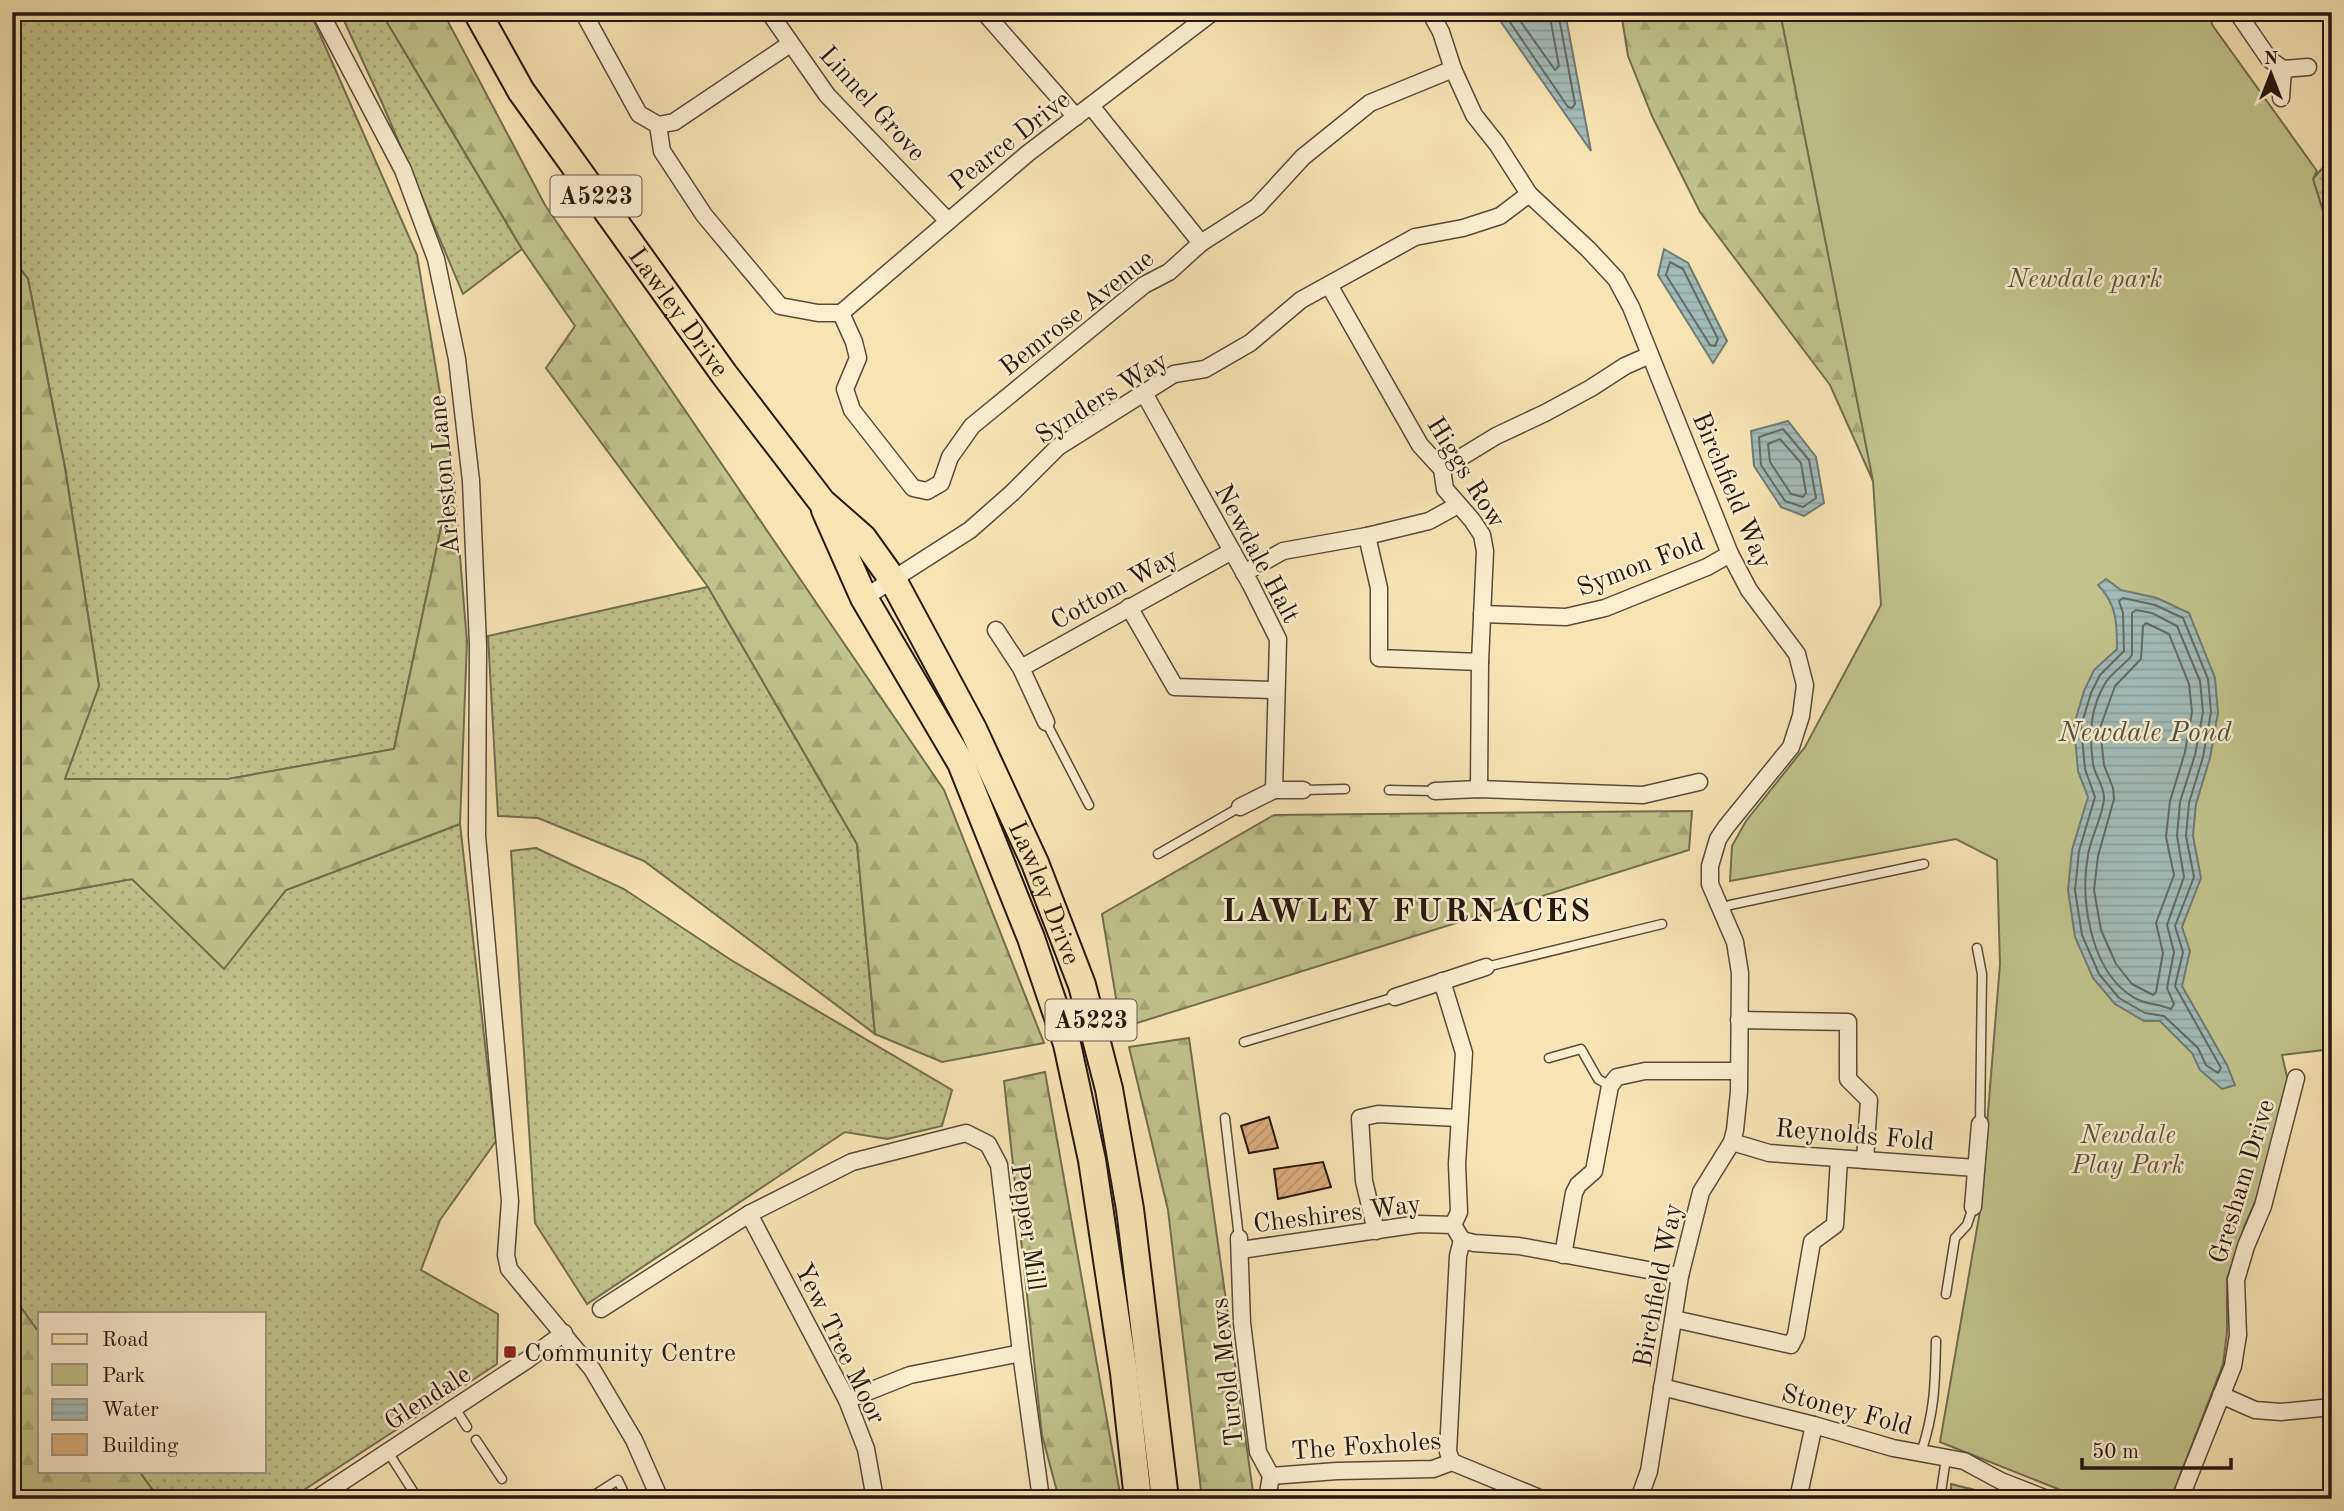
<svg xmlns="http://www.w3.org/2000/svg" width="2344" height="1511" viewBox="0 0 2344 1511" font-family="'Old Standard TT',serif">
	<style>
		.grass { fill: url(#grass-dots); stroke: #726e4e; stroke-width: 2 }
		.forest { fill: url(#forest-firs); stroke: #726e4e; stroke-width: 2 }
		.green { fill: #c0c38a; stroke: #726e4e; stroke-width: 2 }
		.water { fill: url(#water-rules); stroke: #707a76; stroke-width: 2 }
		.lines { fill: none; stroke-linecap: round; stroke-linejoin: round }
		.shore { stroke: #646a65; stroke-width: 2 }
		.building { fill: url(#building-hatch); stroke: #241811; stroke-width: 2 }
		.service-casing { stroke: #584b3a; stroke-width: 11 }
		.minor-casing { stroke: #584b3a; stroke-width: 19 }
		.primary-casing { stroke: #241811; stroke-width: 30 }
		.service { stroke: #f9eece; stroke-width: 8 }
		.minor { stroke: #f9eece; stroke-width: 16 }
		.primary { stroke: #f6e5b3; stroke-width: 26 }
		.poi-dot { fill: #8f2418; stroke: #f9eece; stroke-width: 2.5 }
		.labels { text-anchor: middle; stroke-width: 5; stroke-linejoin: round; paint-order: stroke }
		.shield { fill: #f9eece; stroke: #64584a; stroke-width: 2 }
		.shield-label { font-size: 24px; font-weight: bold; fill: #241811 }
		.street-label { font-size: 26px; fill: #241811; stroke: #f9eece }
		.park-label { font-size: 26px; font-style: italic; fill: #5b543b; stroke: #f9eece }
		.poi-label { font-size: 26px; fill: #241811; stroke: #f9eece; text-anchor: start }
		.water-label { font-size: 28px; font-style: italic; fill: #50514c; stroke: #f9eece }
		.district-label { font-size: 33px; font-weight: bold; letter-spacing: 2px; fill: #241811; stroke: #f9eece }
	</style>
	<defs>
		<pattern id="grass-dots" width="8" height="8" patternUnits="userSpaceOnUse" patternTransform="scale(1.75)"><rect width="8" height="8" fill="#c0c38a"/><path d="M2 2h.1M6 6h.1" fill="none" stroke="#a5a776" stroke-width="1.8" stroke-linecap="round"/></pattern>
		<pattern id="forest-firs" width="22" height="20" patternUnits="userSpaceOnUse" patternTransform="scale(1.75)"><rect width="22" height="20" fill="#c0c38a"/><path d="M5 1l3.5 6h-7zM16 11l3.5 6h-7z" fill="#a5a776"/></pattern>
		<pattern id="water-rules" width="6" height="5" patternUnits="userSpaceOnUse" patternTransform="scale(1.75)"><rect width="6" height="5" fill="#a3bcb9"/><path d="M0 2.5h6" fill="none" stroke="#8ca19e"/></pattern>
		<pattern id="building-hatch" width="6" height="6" patternUnits="userSpaceOnUse" patternTransform="scale(1.75)"><rect width="6" height="6" fill="#ddad7d"/><path d="M-1 1l2-2M0 6l6-6M5 7l2-2" fill="none" stroke="#be946b"/></pattern>
	</defs>
	<rect width="100%" height="100%" fill="#f6e5b3"/>
	<filter id="stains"><feTurbulence type="fractalNoise" baseFrequency=".00286" numOctaves="4"/><feColorMatrix values="0 0 0 0 .2 0 0 0 0 .09 0 0 0 0 .02 0 0 0 .5 -.17"/></filter>
	<radialGradient id="worn" r=".72"><stop offset=".6" stop-color="#630" stop-opacity="0"/><stop offset="1" stop-color="#630" stop-opacity=".3"/></radialGradient>
	<g class="grass">
		<path d="M 12,12 L 310,12 L 417,255 L 453,471 L 394,749 L 228,779 L 64,779 L 99,686 L 65,468 L 28,279 L 12,258 Z"/>
		<path d="M 340,12 L 381,12 L 522,249 L 463,294 L 383,105 Z"/>
		<path d="M 2332,157 L 2332,240 L 2313,179 Z"/>
		<path d="M 708,587 L 857,844 L 875,1034 L 644,861 L 538,818 L 498,816 L 488,636 Z"/>
		<path d="M 460,824 L 496,1141 L 440,1220 L 421,1270 L 498,1314 L 497,1364 L 290,1499 L 159,1499 L 139,1471 L 264,1471 L 264,1313 L 40,1313 L 40,1334 L 12,1295 L 12,901 L 132,879 L 224,968 L 286,890 Z"/>
		<path d="M 536,848 L 624,889 L 731,960 L 952,1090 L 942,1126 L 887,1139 L 845,1132 L 587,1304 L 535,1223 L 511,851 Z"/>
		<path d="M 1951,1484 L 1983,1492 L 1997,1499 L 1951,1499 Z"/>
	</g>
	<g class="forest">
		<path d="M 381,12 L 443,12 L 545,205 L 944,790 L 1044,1043 L 942,1062 L 875,1034 L 857,844 L 708,587 L 546,368 L 575,326 L 522,249 Z"/>
		<path d="M 1621,12 L 1792,12 L 1873,481 L 1830,385 L 1700,212 L 1652,116 L 1628,56 Z"/>
		<path d="M 12,258 L 28,279 L 65,468 L 99,686 L 65,779 L 228,779 L 394,749 L 453,471 L 467,642 L 460,824 L 286,890 L 224,969 L 132,879 L 12,901 Z"/>
		<path d="M 1692,811 L 1689,850 L 1121,1028 L 1102,914 L 1274,815 Z"/>
		<path d="M 1189,1038 L 1254,1499 L 1202,1499 L 1168,1210 L 1129,1047 Z"/>
		<path d="M 1045,1072 L 1121,1499 L 1059,1499 L 1042,1435 L 1004,1081 Z"/>
		<path d="M 12,1295 L 40,1334 L 40,1471 L 139,1471 L 159,1499 L 23,1499 L 12,1494 Z"/>
	</g>
	<path class="green" d="M 1780,12 L 2207,12 L 2213,26 L 2317,171 L 2313,179 L 2332,240 L 2332,1049 L 2282,1055 L 2288,1081 L 2259,1193 L 2244,1227 L 2227,1279 L 2227,1333 L 2223,1364 L 2174,1491 L 2152,1499 L 2083,1499 L 1940,1442 L 1980,1211 L 2000,964 L 1997,860 L 1956,839 L 1730,881 L 1732,846 L 1746,821 L 1805,747 L 1881,605 L 1873,481 Z"/>
	<g class="water">
		<path d="M 1494,12 L 1565,12 L 1591,151 Z"/>
		<path d="M 1664,249 L 1688,263 L 1727,341 L 1713,363 L 1658,275 Z"/>
		<path d="M 1788,421 L 1816,457 L 1824,503 L 1804,516 L 1781,507 L 1754,466 L 1751,431 Z"/>
		<path d="M 2106,579 L 2121,590 L 2157,598 L 2189,613 L 2215,678 L 2218,713 L 2210,758 L 2196,804 L 2193,836 L 2201,878 L 2182,927 L 2190,951 L 2182,986 L 2227,1065 L 2235,1085 L 2222,1089 L 2200,1070 L 2192,1053 L 2160,1021 L 2144,1021 L 2115,1004 L 2093,978 L 2075,937 L 2068,890 L 2072,850 L 2088,797 L 2078,771 L 2074,725 L 2084,691 L 2094,670 L 2117,649 C 2117,624 2117,604 2098,585 Z"/>
	</g>
	<g class="lines">
		<g class="shore">
			<path d="M 1503,12 L 1568,107 L 1572,108 L 1575,104 L 1558,12"/>
			<path d="M 1514,12 L 1555,70 L 1559,66 L 1549,12"/>
			<path d="M 1670,262 L 1683,269 L 1718,339 L 1715,346 L 1710,345 L 1666,275 Z"/>
			<path d="M 1783,429 L 1809,460 L 1816,498 L 1803,507 L 1785,501 L 1761,465 L 1759,437 Z"/>
			<path d="M 1780,439 L 1801,463 L 1806,493 L 1803,497 L 1791,494 L 1770,462 L 1768,444 Z"/>
			<path d="M 2123,598 L 2155,605 L 2183,618 L 2208,679 L 2211,712 L 2203,757 L 2189,803 L 2186,836 L 2194,877 L 2175,926 L 2183,952 L 2175,986 L 2221,1068 L 2218,1073 L 2206,1065 L 2198,1048 L 2164,1016 L 2145,1013 L 2119,998 L 2099,974 L 2082,935 L 2075,890 L 2079,851 L 2095,797 L 2085,769 L 2081,726 L 2091,693 L 2100,675 L 2124,651 L 2123,613 L 2119,601 Z"/>
			<path d="M 2136,610 L 2152,613 L 2177,626 L 2200,681 L 2203,712 L 2195,755 L 2180,802 L 2177,836 L 2184,877 L 2167,925 L 2174,952 L 2167,988 L 2174,1004 L 2171,1009 C 2154,1002 2144,1006 2127,993 C 2090,965 2080,898 2088,855 C 2091,836 2102,819 2104,799 C 2105,787 2095,776 2093,764 C 2089,735 2090,707 2106,682 C 2113,671 2125,665 2132,655 L 2132,613 Z"/>
			<path d="M 2146,623 L 2169,634 L 2189,684 L 2192,712 L 2185,752 L 2170,801 L 2166,837 L 2174,875 L 2156,923 L 2163,953 L 2156,992 L 2153,995 L 2132,984 L 2116,964 L 2101,930 L 2094,890 L 2098,856 L 2114,799 L 2113,788 L 2104,765 L 2100,728 L 2115,686 L 2141,659 L 2143,626 Z"/>
		</g>
	</g>
	<g class="building">
		<path d="M 1269,1117 L 1278,1148 L 1249,1153 L 1241,1126 Z"/>
		<path d="M 1323,1162 L 1331,1187 L 1278,1199 L 1274,1169 Z"/>
	</g>
	<g class="lines">
		<defs>
			<g id="service">
				<path d="M 1046,722 L 1089,805"/>
				<path d="M 1303,790 L 1345,789"/>
				<path d="M 1389,790 L 1435,791"/>
				<path d="M 1158,854 L 1240,807"/>
				<path d="M 1719,909 L 1730,905 L 1924,864"/>
				<path d="M 1977,948 L 1982,974 L 1980,1124"/>
				<path d="M 1486,967 L 1662,924"/>
				<path d="M 1244,1042 L 1395,997"/>
				<path d="M 1549,1058 L 1581,1049 L 1598,1079 L 1610,1086"/>
				<path d="M 1225,1118 L 1239,1238"/>
				<path d="M 1946,1294 L 1955,1238 L 1967,1225 L 1973,1207"/>
				<path d="M 455,1408 L 467,1427"/>
				<path d="M 476,1440 L 502,1479"/>
				<path d="M 388,1452 L 418,1499"/>
				<path d="M 1921,1453 C 1935,1410 1935,1385 1936,1341"/>
				<path d="M 588,1499 L 618,1480 L 627,1499"/>
				<path d="M 1940,1499 L 1946,1458"/>
			</g>
			<g id="minor">
				<path d="M 320,12 L 403,170 L 436,259 L 457,359 L 471,481 L 478,645 L 477,836 L 510,1201 L 506,1255 L 509,1269 L 592,1369 L 634,1440 L 660,1499"/>
				<path d="M 583,12 L 639,114 L 658,125"/>
				<path d="M 769,12 L 827,95 L 947,220"/>
				<path d="M 984,12 L 1076,117"/>
				<path d="M 1430,12 L 1441,32 L 1453,69 L 1474,115 L 1497,144 L 1529,194 L 1588,249 L 1616,279 L 1631,307 L 1730,554 L 1749,590 L 1797,654 L 1805,685 L 1801,716 L 1791,747 L 1726,827 L 1718,839 L 1710,866 L 1710,884 L 1735,942 L 1740,973 L 1739,1092 L 1735,1130 L 1732,1142 L 1701,1192 L 1680,1276 L 1649,1471 L 1639,1499"/>
				<path d="M 2237,12 L 2269,59 L 2283,69"/>
				<path d="M 2281,98 L 2283,69 L 2308,67"/>
				<path d="M 1091,106 L 1201,243"/>
				<path d="M 658,125 L 662,151 L 704,215 L 780,306 L 818,313 L 841,313"/>
				<path d="M 658,125 L 674,122 L 790,44"/>
				<path d="M 1329,285 L 1420,445 L 1442,469 L 1445,489 L 1472,520 L 1482,535 L 1485,551 L 1480,662 L 1479,789"/>
				<path d="M 841,313 L 854,342 L 858,358 L 845,389 L 852,410 L 913,488 L 927,491 L 941,483 L 950,457 L 972,426 L 1144,285 L 1169,272 L 1201,243 L 1257,207 L 1303,157 L 1370,103 L 1453,69"/>
				<path d="M 841,313 L 1027,154 L 1213,12"/>
				<path d="M 1144,393 L 1251,585 L 1278,639 L 1274,790 L 1240,807"/>
				<path d="M 1442,469 L 1496,436 L 1545,413 L 1591,388 L 1625,366 L 1650,355"/>
				<path d="M 1367,536 L 1379,588 L 1379,658 L 1480,662"/>
				<path d="M 1244,573 L 1283,551 L 1367,536 L 1429,521 L 1458,505"/>
				<path d="M 864,598 L 970,530 L 1012,493 L 1058,447 L 1174,374 L 1205,369 L 1250,343 L 1301,300 L 1415,237 L 1463,228 L 1500,216 L 1529,194"/>
				<path d="M 1129,607 L 1175,687 L 1275,690"/>
				<path d="M 1482,614 L 1566,617 L 1605,608 L 1707,567 L 1730,554"/>
				<path d="M 996,630 L 1021,668 L 1046,722"/>
				<path d="M 1021,668 L 1232,551"/>
				<path d="M 1274,790 L 1303,790"/>
				<path d="M 1435,791 L 1479,789 L 1643,795 L 1699,782"/>
				<path d="M 1442,981 L 1464,1053 L 1457,1164 L 1459,1212 L 1453,1225"/>
				<path d="M 1395,997 L 1486,967"/>
				<path d="M 1739,1020 L 1848,1022 L 1848,1079 L 1869,1100 L 1865,1160"/>
				<path d="M 1732,1142 L 1769,1153 L 1976,1168"/>
				<path d="M 1973,1207 L 1980,1124"/>
				<path d="M 749,1214 L 847,1400 L 866,1449 L 875,1499"/>
				<path d="M 1376,1231 L 1364,1181 L 1360,1118 L 1378,1114 L 1458,1118"/>
				<path d="M 1239,1238 L 1242,1323 L 1258,1452 L 1271,1476 L 1267,1499"/>
				<path d="M 1241,1250 L 1419,1224 L 1453,1225 L 1462,1240 L 1474,1243 L 1519,1246 L 1680,1276"/>
				<path d="M 1563,1255 L 1574,1193 L 1578,1185 L 1594,1171 L 1610,1086 L 1617,1077 L 1645,1071 L 1738,1071"/>
				<path d="M 601,1309 L 749,1214 L 852,1162 L 966,1133 L 988,1144 L 999,1165 L 1021,1353 L 1041,1499"/>
				<path d="M 1674,1319 L 1791,1345 L 1796,1335 L 1812,1242 L 1835,1225 L 1839,1159"/>
				<path d="M 1662,1387 L 1814,1425 L 1893,1448 L 1964,1461 L 2001,1481 L 2047,1499"/>
				<path d="M 2221,1395 L 2255,1410 L 2281,1412 L 2332,1407"/>
				<path d="M 847,1400 L 910,1375 L 1021,1353"/>
				<path d="M 1452,1462 L 1448,1452 L 1458,1256 L 1462,1240"/>
				<path d="M 1271,1476 L 1337,1471 L 1433,1469 L 1452,1462 L 1542,1499"/>
				<path d="M 316,1499 L 527,1360 L 564,1333"/>
				<path d="M 1798,1499 L 1814,1425"/>
				<path d="M 2180,1499 L 2233,1366 L 2238,1335 L 2236,1280 L 2246,1246 L 2263,1206 L 2296,1078"/>
			</g>
			<g id="primary">
				<path id="s1" d="M 477,12 L 521,91 L 724,374 L 822,502 L 863,538 L 893,580 L 973,729 L 1035,863 L 1082,985 L 1109,1089 L 1130,1209 L 1165,1499"/>
				<path d="M 825,510 L 864,598 L 961,763 L 1031,938 L 1067,1044 L 1092,1160 L 1124,1373 L 1138,1499"/>
			</g>
		</defs>
		<use href="#service" class="service-casing"/>
		<use href="#minor" class="minor-casing"/>
		<use href="#primary" class="primary-casing"/>
		<use href="#service" class="service"/>
		<use href="#minor" class="minor"/>
		<use href="#primary" class="primary"/>
	</g>
	<rect class="poi-dot" x="503" y="1345" width="14" height="14" rx="3.5"/>
	<g class="labels">
		<g class="shield">
			<rect x="550.5" y="175.5" width="91" height="41" rx="5"/>
			<rect x="1045.5" y="999.5" width="91" height="41" rx="5"/>
		</g>
		<g class="shield-label">
			<text x="596" y="204">A5223</text>
			<text x="1091" y="1028">A5223</text>
		</g>
		<g class="street-label">
			<text transform="translate(873 103) rotate(48)" y="9">Linnel Grove</text>
			<text transform="translate(1009 140) rotate(-38)" y="9">Pearce Drive</text>
			<text transform="translate(1076 312) rotate(-38)" y="9">Bemrose Avenue</text>
			<text dy="9" stroke="none"><textPath href="#s1" startOffset="362">Lawley Drive</textPath></text>
			<text transform="translate(1101 397) rotate(-32)" y="9">Synders Way</text>
			<text transform="translate(1467 472) rotate(58)" y="9">Higgs Row</text>
			<text transform="translate(443 475) rotate(-95)" y="9">Arleston Lane</text>
			<text transform="translate(1733 490) rotate(67)" y="9">Birchfield Way</text>
			<text transform="translate(1258 553) rotate(62)" y="9">Newdale Halt</text>
			<text transform="translate(1640 564) rotate(-21)" y="9">Symon Fold</text>
			<text transform="translate(1114 588) rotate(-29)" y="9">Cottom Way</text>
			<text dy="9" stroke="none"><textPath href="#s1" startOffset="1054">Lawley Drive</textPath></text>
			<text transform="translate(1855 1134) rotate(5)" y="9">Reynolds Fold</text>
			<text transform="translate(2241 1181) rotate(-73)" y="9">Gresham Drive</text>
			<text transform="translate(1337 1213) rotate(-7)" y="9">Cheshires Way</text>
			<text transform="translate(1029 1227) rotate(82)" y="9">Pepper Mill</text>
			<text transform="translate(1657 1285) rotate(-79)" y="9">Birchfield Way</text>
			<text transform="translate(841 1343) rotate(64)" y="9">Yew Tree Moor</text>
			<text transform="translate(1226 1372) rotate(-96)" y="9">Turold Mews</text>
			<text transform="translate(427 1397) rotate(-33)" y="9">Glendale</text>
			<text transform="translate(1847 1409) rotate(15)" y="9">Stoney Fold</text>
			<text transform="translate(1366 1445) rotate(-4)" y="9">The Foxholes</text>
		</g>
		<g class="park-label">
			<text x="2085" y="287">Newdale park</text>
			<text x="2128" y="1143">Newdale<tspan x="2128" dy="30">Play Park</tspan></text>
		</g>
		<g class="poi-label">
			<text x="524" y="1361">Community Centre</text>
		</g>
		<g class="water-label">
			<text x="2145" y="741">Newdale Pond</text>
		</g>
		<g class="district-label">
			<text x="1407" y="921">LAWLEY FURNACES</text>
		</g>
	</g>
	<rect width="2344" height="1511" fill="none" stroke="#f6e5b3" stroke-width="42"/>
	<rect x="14" y="14" width="2316" height="1483" fill="none" stroke="#241811" stroke-width="3.5"/>
	<rect x="21" y="21" width="2302" height="1469" fill="none" stroke="#241811" stroke-width="2"/>
	<rect x="38" y="1312" width="228" height="161" fill="#f9eece" stroke="#a49882" stroke-width="2"/>
	<rect x="52" y="1334" width="35" height="10" fill="#f6e5b3" stroke="#a49882" stroke-width="2"/>
	<text x="102" y="1346" font-size="21" fill="#241811">Road</text>
	<rect x="52" y="1364" width="35" height="21" fill="#c0c38a" stroke="#a49882" stroke-width="2"/>
	<text x="102" y="1382" font-size="21" fill="#241811">Park</text>
	<rect x="52" y="1399" width="35" height="21" fill="url(#water-rules)" stroke="#a49882" stroke-width="2"/>
	<text x="102" y="1416" font-size="21" fill="#241811">Water</text>
	<rect x="52" y="1434" width="35" height="21" fill="#ddad7d" stroke="#a49882" stroke-width="2"/>
	<text x="102" y="1452" font-size="21" fill="#241811">Building</text>
	<g transform="translate(2271 74)" stroke="#f9eece" stroke-width="5" paint-order="stroke">
	<path d="M0-5L12 26L0 18L-12 26Z" fill="#241811"/>
	<text y="-10" font-size="19" font-weight="bold" text-anchor="middle" fill="#241811">N</text>
	</g>
	<path d="M2082 1458v10h149v-10" fill="none" stroke="#241811" stroke-width="3.5"/>
	<text x="2092" y="1458" font-size="21" fill="#241811" stroke="#f9eece" stroke-width="5" paint-order="stroke">50 m</text>
	<rect width="100%" height="100%" filter="url(#stains)"/>
	<rect width="100%" height="100%" fill="url(#worn)"/>
</svg>
